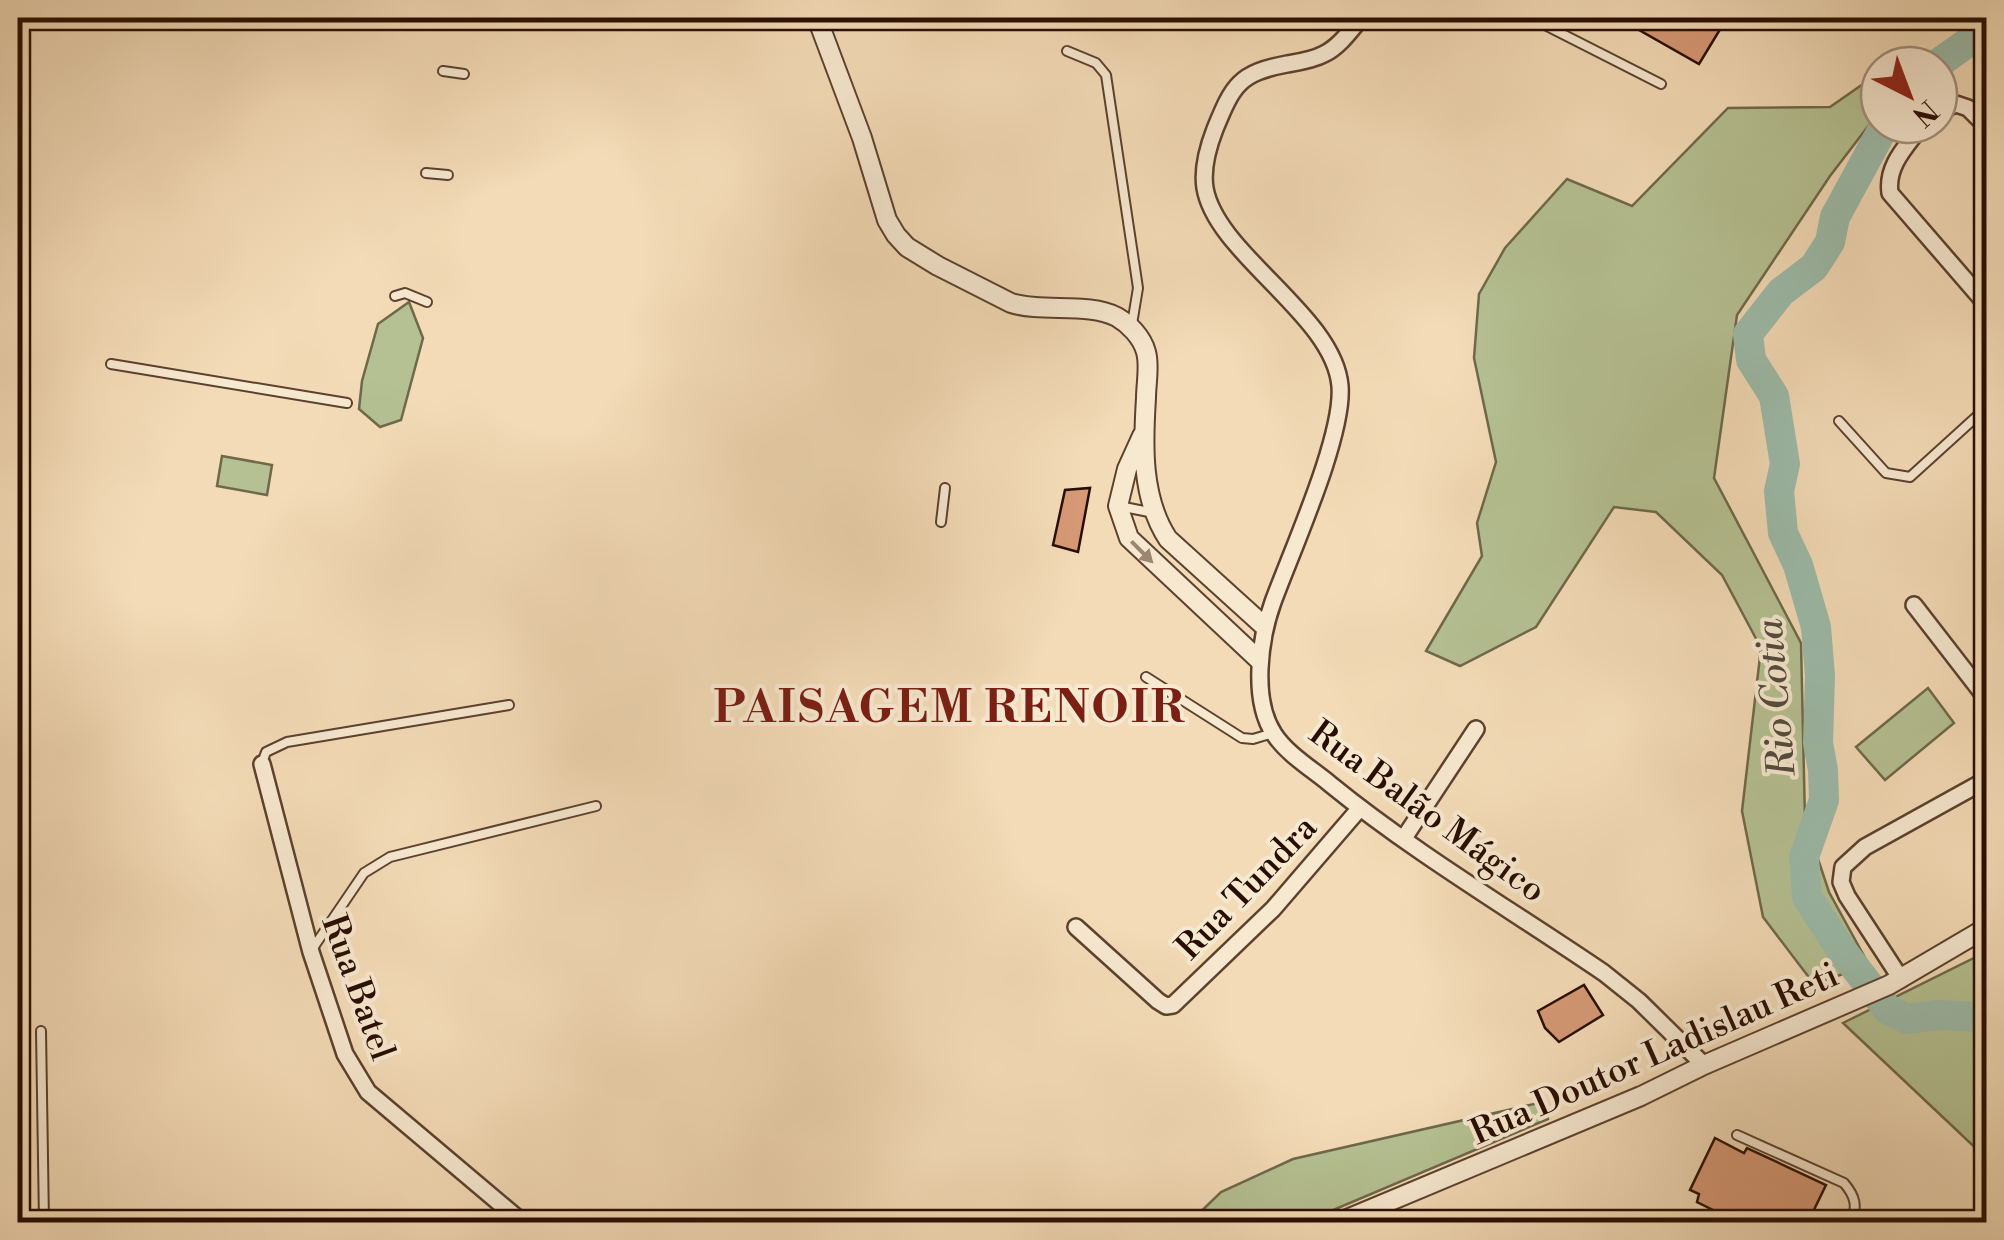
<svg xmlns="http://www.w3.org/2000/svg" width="2004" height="1240" viewBox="0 0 2004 1240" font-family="'Libre Bodoni',serif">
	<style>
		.green { fill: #b5c193; stroke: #6f684a; stroke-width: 2.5 }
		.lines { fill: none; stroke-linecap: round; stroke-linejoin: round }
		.river { stroke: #9cbbaa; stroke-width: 30 }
		.building { fill: #d69976; stroke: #290e00; stroke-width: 2.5 }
		.service-casing { stroke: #5c412e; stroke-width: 12 }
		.minor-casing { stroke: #5c412e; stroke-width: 20 }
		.tertiary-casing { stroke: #5c412e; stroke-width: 22 }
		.service { stroke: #f7e8d0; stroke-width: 8 }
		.minor { stroke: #f7e8d0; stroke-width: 15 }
		.tertiary { stroke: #f7e8d0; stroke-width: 18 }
		.oneway { fill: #9a8672 }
		.labels { text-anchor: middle; stroke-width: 8; stroke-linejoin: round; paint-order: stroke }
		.street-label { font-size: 35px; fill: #290e00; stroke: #f7e8d0 }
		.water-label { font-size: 38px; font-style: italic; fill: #514b3c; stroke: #f7e8d0 }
		.district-label { font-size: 45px; font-weight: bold; letter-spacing: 2.5px; fill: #7a1f14; stroke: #f7e8d0 }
	</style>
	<rect width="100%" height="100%" fill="#f3dbb7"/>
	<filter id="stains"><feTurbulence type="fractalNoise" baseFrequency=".002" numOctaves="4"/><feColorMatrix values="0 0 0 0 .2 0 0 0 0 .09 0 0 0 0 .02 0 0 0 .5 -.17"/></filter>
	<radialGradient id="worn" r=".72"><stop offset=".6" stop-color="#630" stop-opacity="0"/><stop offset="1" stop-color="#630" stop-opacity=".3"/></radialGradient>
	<g class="green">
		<path d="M 1879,73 L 1879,112 L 1830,176 L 1737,315 L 1714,478 L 1801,643 L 1805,820 L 1829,892 L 1869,965 L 1814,984 L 1763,917 L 1742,811 L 1761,648 L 1722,575 L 1656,512 L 1614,507 L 1536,627 L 1460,666 L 1426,651 L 1482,556 L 1477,523 L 1496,462 L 1474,358 L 1479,294 L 1505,248 L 1567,179 L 1632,206 L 1728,108 L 1830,107 Z"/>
		<path d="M 409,302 L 423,338 L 401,420 L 380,427 L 359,409 L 362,381 L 378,324 Z"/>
		<path d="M 222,456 L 272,465 L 267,495 L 217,486 Z"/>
		<path d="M 1928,688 L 1954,723 L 1885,780 L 1856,747 Z"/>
		<path d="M 1986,952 L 1986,1222 L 1973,1222 L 1983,1155 L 1843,1023 Z"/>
		<path d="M 1543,1102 L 1548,1119 L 1305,1222 L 1190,1222 L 1221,1192 L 1293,1159 Z"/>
	</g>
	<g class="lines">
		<g class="river">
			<path d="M 1936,65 L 1974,38 L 1984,18"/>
			<path d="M 1885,125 L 1835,217 L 1830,242 L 1814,267 L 1781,292 L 1748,334 L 1751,360 L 1774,396 L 1785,464 L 1779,491 L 1783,533 L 1798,565 L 1816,627 L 1820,676 L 1818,743 L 1823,770 L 1824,800 L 1804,857 L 1807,897 L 1840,948 L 1888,1010 L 1907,1019 L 1938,1015 L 1979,1017 L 1986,1021"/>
		</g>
	</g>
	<g class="building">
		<path d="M 1618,18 L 1727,18 L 1699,64 Z"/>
		<path d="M 1090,488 L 1078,552 L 1053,545 L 1065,490 Z"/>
		<path d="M 1584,985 L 1603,1015 L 1559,1042 L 1545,1028 L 1538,1011 Z"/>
		<path d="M 1715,1138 L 1744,1153 L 1747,1148 L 1826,1185 L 1808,1222 L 1712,1222 L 1717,1212 L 1697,1202 L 1699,1194 L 1690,1190 Z"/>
	</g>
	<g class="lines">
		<defs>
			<g id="service">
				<path d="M 1531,18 L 1661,84"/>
				<path d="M 1067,51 L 1096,63 L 1106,75 L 1138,288 L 1132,324"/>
				<path d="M 443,71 L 464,74"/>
				<path d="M 426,173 L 448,175"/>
				<path d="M 395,296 L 405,293 L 427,302"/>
				<path d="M 111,364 L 347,403"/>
				<path d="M 1839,421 L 1886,473 L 1910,477 L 1986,408"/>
				<path d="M 1119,506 L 1154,513"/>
				<path d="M 941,522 L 945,488"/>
				<path d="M 1146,677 L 1242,738 L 1253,739 L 1273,733"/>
				<path d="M 262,763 L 266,752 L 287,742 L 509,705"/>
				<path d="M 313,948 L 364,873 L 390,857 L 596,806"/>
				<path d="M 41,1031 L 44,1222"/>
				<path d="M 1737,1135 L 1844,1183 C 1855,1196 1858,1206 1851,1222"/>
			</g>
			<g id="minor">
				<path d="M 1361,18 C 1351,30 1339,47 1324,54 C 1313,60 1299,62 1287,64 C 1239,73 1233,85 1215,129 C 1208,147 1202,169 1205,188 C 1216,254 1334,315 1340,386 C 1344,436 1292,550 1273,602 C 1260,638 1251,699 1274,734 C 1287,754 1312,769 1330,784 C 1416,854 1513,911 1604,973 L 1639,1001 L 1704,1065"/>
				<path d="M 1939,111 L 1956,104 L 1968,108 L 1986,126"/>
				<path d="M 1922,125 C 1907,146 1886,165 1890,193 L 1986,304"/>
				<path d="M 1914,605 L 1986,698"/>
				<path d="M 262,764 L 311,952 L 345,1054 L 368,1092 L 522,1222"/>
				<path d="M 1404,838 L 1476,729"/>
				<path d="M 1076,927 L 1158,1001 L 1166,1006 L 1173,1005 L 1273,909 L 1360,808"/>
				<path d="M 1901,979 L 1847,896 L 1841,882 L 1843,867 L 1865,847 L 1986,780"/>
			</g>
			<g id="tertiary">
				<path d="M 817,18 L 862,138 L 887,220 L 896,235 L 907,247 L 938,266 L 1011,303 C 1043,313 1088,302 1117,317 C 1129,324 1142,337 1146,352 C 1150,366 1146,383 1146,398 C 1143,445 1141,498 1168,539 L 1264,626"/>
				<path d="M 1142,436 L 1127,469 L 1118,506 L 1129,538 L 1259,660"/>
				<path d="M 1340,1222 L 1641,1096 L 1704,1065 L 1889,985 L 1986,928"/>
			</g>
		</defs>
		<use href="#service" class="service-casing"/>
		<use href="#minor" class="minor-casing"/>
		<use href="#tertiary" class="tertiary-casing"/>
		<use href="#service" class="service"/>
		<use href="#minor" class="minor"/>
		<use href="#tertiary" class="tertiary"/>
	</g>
	<defs><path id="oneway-solid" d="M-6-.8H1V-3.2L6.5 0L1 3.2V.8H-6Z" transform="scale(2.5)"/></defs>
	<use class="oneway" href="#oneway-solid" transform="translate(1142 552) rotate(45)"/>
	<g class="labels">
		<g class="street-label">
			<text transform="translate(1428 811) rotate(36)" y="12">Rua Balão Mágico</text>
			<text transform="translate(1246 887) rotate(-46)" y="12">Rua Tundra</text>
			<text transform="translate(359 987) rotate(70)" y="12">Rua Batel</text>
			<text transform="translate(1654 1053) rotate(-24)" y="12">Rua Doutor Ladislau Reti</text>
		</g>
		<g class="water-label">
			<text transform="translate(1775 698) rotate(-95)" y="13">Rio Cotia</text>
		</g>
		<g class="district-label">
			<text x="950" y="722">PAISAGEM RENOIR</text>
		</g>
	</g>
	<rect width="2004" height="1240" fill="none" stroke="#f3dbb7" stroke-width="60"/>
	<rect x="20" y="20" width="1964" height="1200" fill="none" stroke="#290e00" stroke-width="5"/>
	<rect x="30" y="30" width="1944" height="1180" fill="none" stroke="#290e00" stroke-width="2.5"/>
	<g transform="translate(1909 95) rotate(138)"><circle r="48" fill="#f7e8d0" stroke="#a5917d" stroke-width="2.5"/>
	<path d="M0-8L18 38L0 25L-18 38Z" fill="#8f2418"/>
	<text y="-15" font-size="28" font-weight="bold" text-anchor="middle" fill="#290e00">N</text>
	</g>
	<rect width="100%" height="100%" filter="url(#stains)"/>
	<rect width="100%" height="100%" fill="url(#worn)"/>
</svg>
